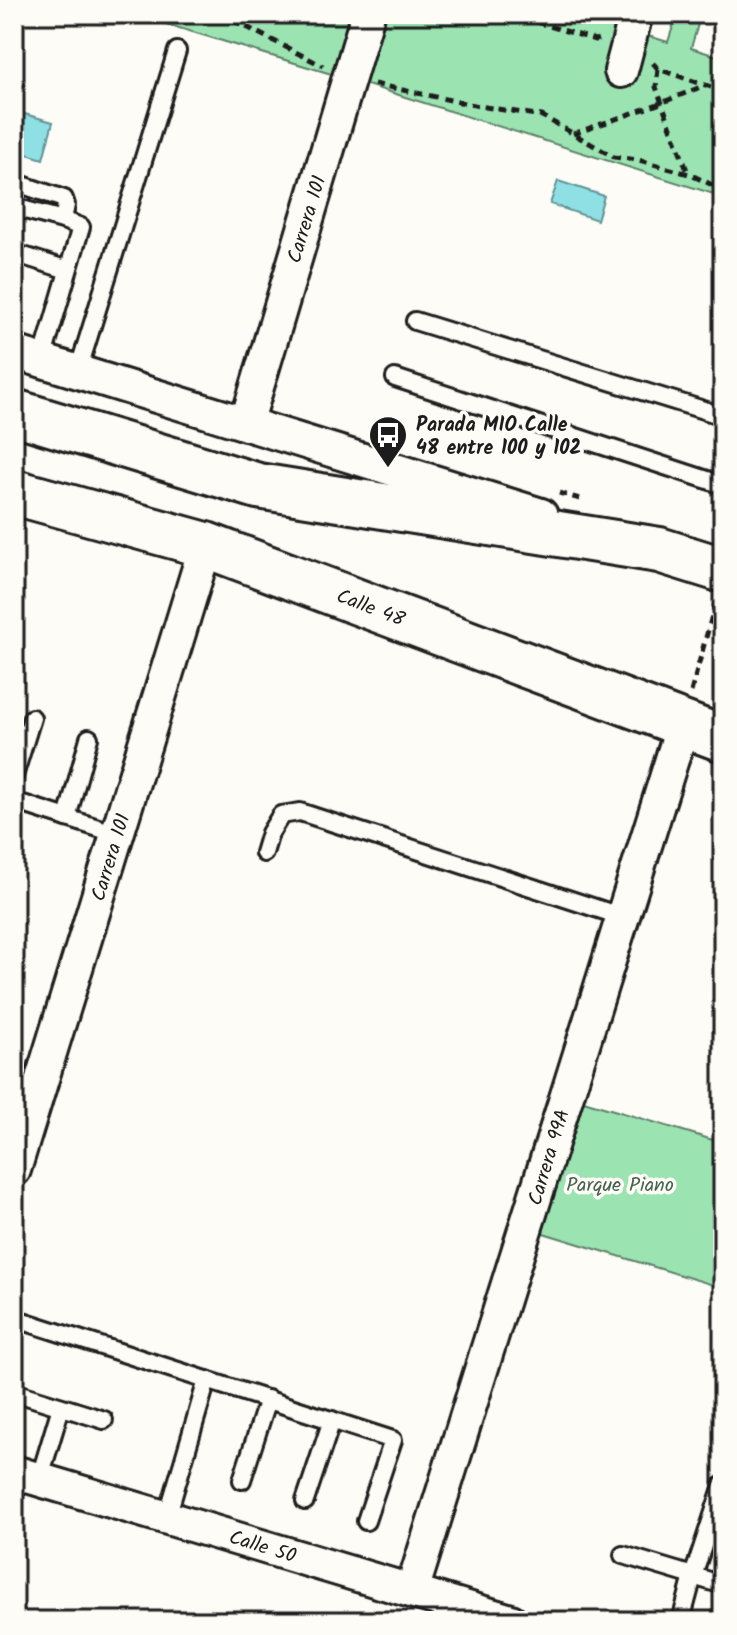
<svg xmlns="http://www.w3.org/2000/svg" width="737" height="1635" viewBox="0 0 737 1635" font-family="Kalam,sans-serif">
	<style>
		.green { fill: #9be4b2; stroke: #5c8067; stroke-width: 2 }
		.water { fill: #8fe0e5; stroke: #619295; stroke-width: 2 }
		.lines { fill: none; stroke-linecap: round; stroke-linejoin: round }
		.lane-casing { stroke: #1c1c1c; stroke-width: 22 }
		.street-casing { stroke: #1c1c1c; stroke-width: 38 }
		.secondary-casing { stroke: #1c1c1c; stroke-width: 50 }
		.path { stroke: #1c1c1c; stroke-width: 5; stroke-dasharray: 8 6; stroke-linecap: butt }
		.lane { stroke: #fdfcf7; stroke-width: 16 }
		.street { stroke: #fdfcf7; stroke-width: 32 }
		.secondary { stroke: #fdfcf7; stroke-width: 44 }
		.labels { text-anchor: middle; stroke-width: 7; stroke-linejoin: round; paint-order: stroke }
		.street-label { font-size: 20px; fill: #1c1c1c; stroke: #fdfcf7 }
		.poi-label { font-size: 20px; font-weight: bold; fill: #1c1c1c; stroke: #fdfcf7; text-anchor: start }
		.park-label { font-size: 20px; fill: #486250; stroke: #fdfcf7 }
	</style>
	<rect width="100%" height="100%" fill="#fdfcf7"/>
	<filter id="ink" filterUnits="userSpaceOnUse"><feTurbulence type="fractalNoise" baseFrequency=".0125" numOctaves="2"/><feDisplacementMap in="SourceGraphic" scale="16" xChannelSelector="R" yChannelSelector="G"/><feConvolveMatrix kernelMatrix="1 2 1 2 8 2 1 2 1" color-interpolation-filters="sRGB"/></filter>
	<g filter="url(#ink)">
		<g class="green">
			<path d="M 133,14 L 575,14 L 668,42 L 677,14 L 701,14 L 691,48 L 723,58 L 723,197 L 348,79 Z"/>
			<path d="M 567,1096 L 723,1143 L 723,1288 L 527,1228 Z"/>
		</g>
		<g class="water">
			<path d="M 14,111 L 53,122 L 43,159 L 14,150 Z"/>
			<path d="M 558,181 L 604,196 L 597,220 L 550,204 Z"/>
		</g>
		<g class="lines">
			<defs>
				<g id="lane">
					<path d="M 14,20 L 16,15"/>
					<path d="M 14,182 L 64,199 L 66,205 L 63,220"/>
					<path d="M 14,207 L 63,220 L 81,227 L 42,360"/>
					<path d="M 14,253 L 68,270"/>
					<path d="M 415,321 L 723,416"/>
					<path d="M 78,371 L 177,51"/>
					<path d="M 395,378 L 723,485"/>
					<path d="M 14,776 L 32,718"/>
					<path d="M 14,801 L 117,834"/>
					<path d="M 67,818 L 89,738"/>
					<path d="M 264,853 L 270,833 L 281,815 L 300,812 L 623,917"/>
					<path d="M 20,1320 L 393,1440 L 366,1521"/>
					<path d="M 14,1392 L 104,1420"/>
					<path d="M 39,1480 L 61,1407"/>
					<path d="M 242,1480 L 268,1399"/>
					<path d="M 305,1501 L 332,1420"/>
					<path d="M 167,1517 L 207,1380"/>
					<path d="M 623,1555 L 723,1585"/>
					<path d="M 681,1621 L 693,1576 L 723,1485"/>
				</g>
				<g id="street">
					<path d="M 621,71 L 636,14"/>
					<path d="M 14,352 L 541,515"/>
					<path d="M 246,424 L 368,14"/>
					<path d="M 14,1170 L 206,545"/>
					<path d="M 14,1472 L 511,1621"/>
					<path d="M 412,1591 L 683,724"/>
				</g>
				<g id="secondary">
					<path d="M 14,412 L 258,486 L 659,550 L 723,570"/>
					<path d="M 14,492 L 206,545 L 723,739"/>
				</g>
			</defs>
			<use href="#lane" class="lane-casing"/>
			<use href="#street" class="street-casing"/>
			<use href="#secondary" class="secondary-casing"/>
			<g class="path">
				<path d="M 221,14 L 323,66"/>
				<path d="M 510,14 L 595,40 L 601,38"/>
				<path d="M 653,63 L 658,69 L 723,91"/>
				<path d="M 658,69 L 656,87 L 688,173"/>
				<path d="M 374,84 L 479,106 L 542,116 L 614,157 L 639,160 L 689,174 L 723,190"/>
				<path d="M 573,134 L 661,103 L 703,86"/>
				<path d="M 559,493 L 580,499"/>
				<path d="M 691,692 L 716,601"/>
			</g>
			<use href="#lane" class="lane"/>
			<use href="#street" class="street"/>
			<use href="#secondary" class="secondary"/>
		</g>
	</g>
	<defs>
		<symbol id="bus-pin" viewBox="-11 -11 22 30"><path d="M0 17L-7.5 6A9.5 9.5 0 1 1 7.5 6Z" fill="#1c1c1c" stroke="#fdfcf7"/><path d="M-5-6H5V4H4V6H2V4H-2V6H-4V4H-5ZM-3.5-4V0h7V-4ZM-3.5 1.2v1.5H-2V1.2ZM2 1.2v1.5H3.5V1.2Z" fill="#fff"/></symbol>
	</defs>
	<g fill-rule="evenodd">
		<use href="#bus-pin" x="366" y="413" width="44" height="60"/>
	</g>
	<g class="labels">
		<g class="street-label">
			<text transform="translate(306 219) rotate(-73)" y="7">Carrera 101</text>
			<text transform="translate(371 607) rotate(21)" y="7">Calle 48</text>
			<text transform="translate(110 857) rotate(-73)" y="7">Carrera 101</text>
			<text transform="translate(548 1157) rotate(-73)" y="7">Carrera 99A</text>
			<text transform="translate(263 1546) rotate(17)" y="7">Calle 50</text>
		</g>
		<g class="poi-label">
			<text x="416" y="431">Parada MIO Calle<tspan x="416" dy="23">48 entre 100 y 102</tspan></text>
		</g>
		<g class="park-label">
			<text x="620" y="1191">Parque Piano</text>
		</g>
	</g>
	<rect width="737" height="1635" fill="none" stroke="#fdfcf7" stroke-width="48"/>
	<rect x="24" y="24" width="689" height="1587" fill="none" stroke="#1c1c1c" stroke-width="3" filter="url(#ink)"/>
</svg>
